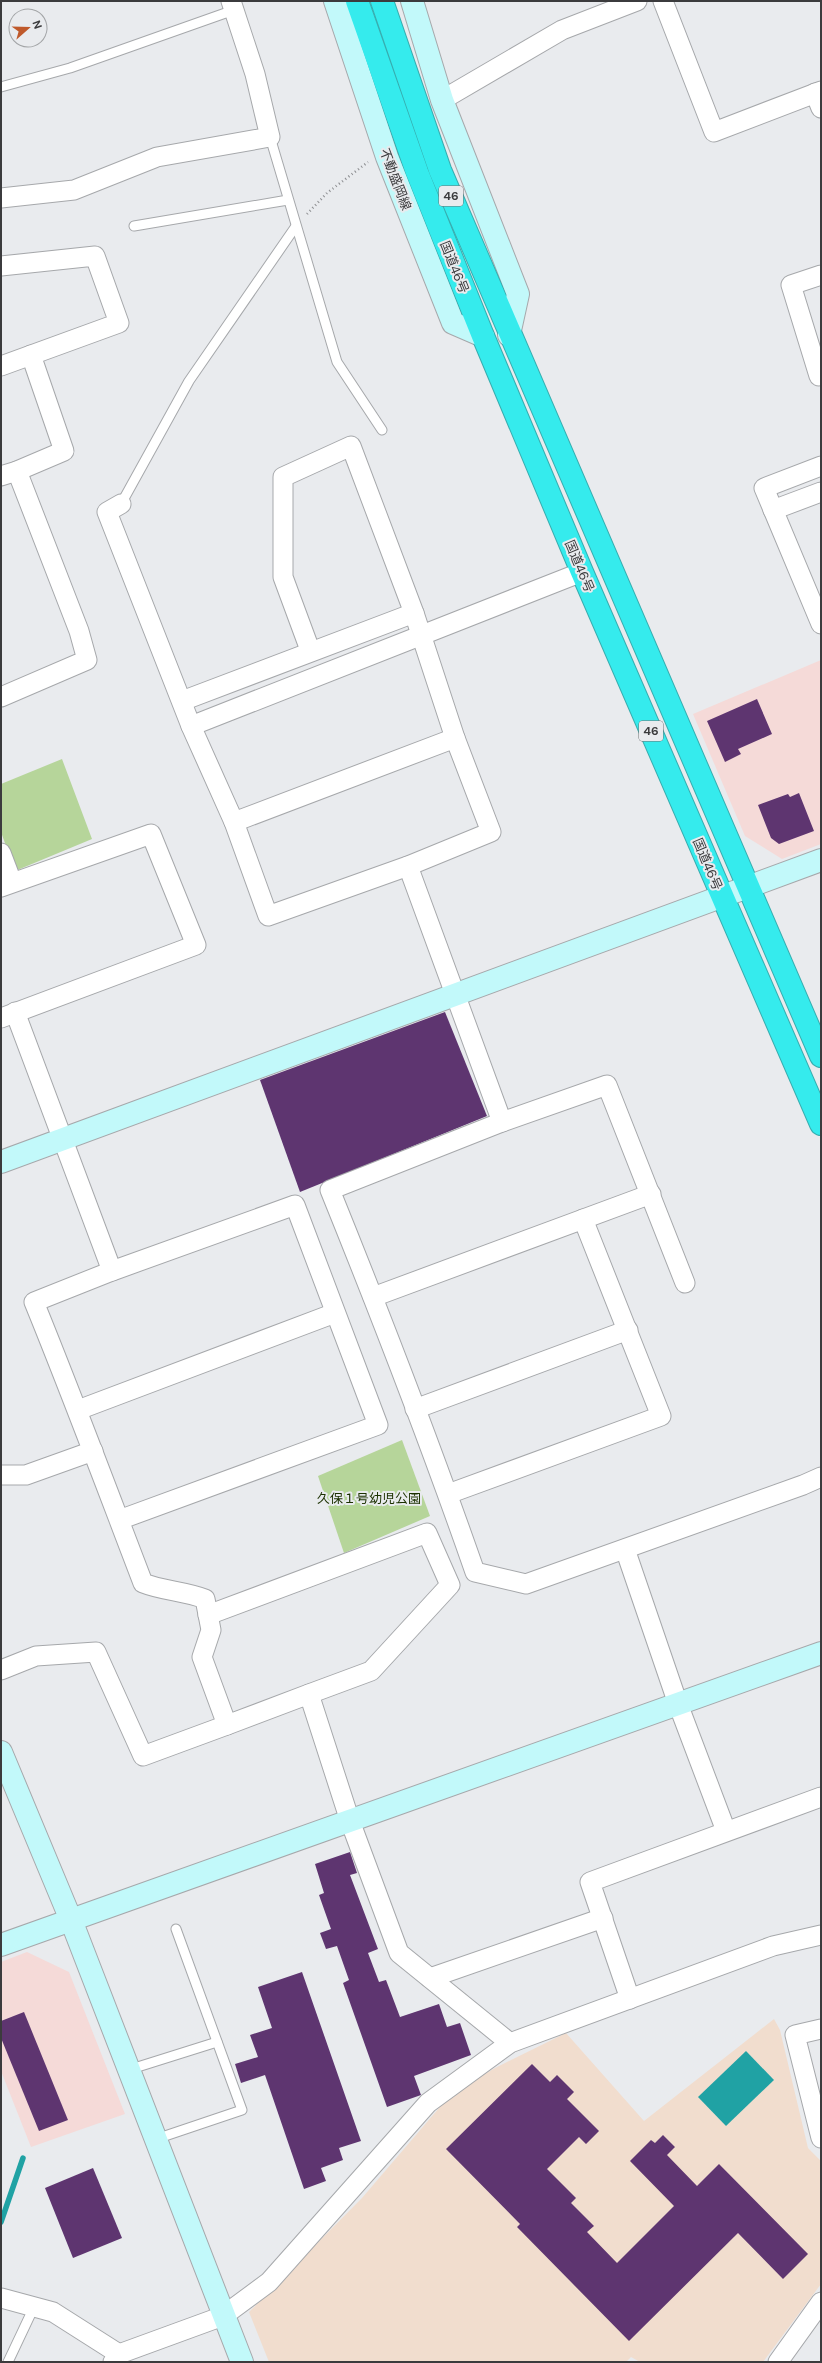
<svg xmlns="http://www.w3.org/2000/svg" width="822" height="2363" viewBox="0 0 822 2363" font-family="'DM Sans','Noto Sans JP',sans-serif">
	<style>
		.commercial { fill: #f5dad8 }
		.education { fill: #f1ddce }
		.green { fill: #b6d59a }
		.water { fill: #20a2a4 }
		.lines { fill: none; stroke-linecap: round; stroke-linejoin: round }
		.stream { stroke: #20a2a4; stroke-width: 5.5 }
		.building { fill: #5e3570 }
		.lane-casing { stroke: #a6a8ab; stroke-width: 11 }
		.street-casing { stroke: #a6a8ab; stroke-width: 21 }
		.secondary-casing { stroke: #a6a8ab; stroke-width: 24 }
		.highway-casing { stroke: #37adaf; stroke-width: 24 }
		.path { stroke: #8d8e91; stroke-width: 2.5; stroke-dasharray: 1 3; stroke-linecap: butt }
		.lane { stroke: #fff; stroke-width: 9 }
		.street { stroke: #fff; stroke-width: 19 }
		.secondary { stroke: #c2f9fa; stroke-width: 22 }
		.highway { stroke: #35ebed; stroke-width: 22 }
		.labels { text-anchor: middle; stroke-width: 4; stroke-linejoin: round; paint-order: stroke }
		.shield { fill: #e9ebee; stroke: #6f7072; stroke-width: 1 }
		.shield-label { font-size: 12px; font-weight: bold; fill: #3b3b3d }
		.street-label { font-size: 13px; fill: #3b3b3d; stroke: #e9ebee }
		.park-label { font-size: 13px; fill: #1b3000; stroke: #e9ebee }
	</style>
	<rect width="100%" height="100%" fill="#e9ebee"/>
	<g class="commercial">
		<path d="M 821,660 L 821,844 L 782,859 L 745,836 L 693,714 Z"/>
		<path d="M 27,1952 L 69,1972 L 125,2114 L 31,2147 L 1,2071 L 1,1962 Z"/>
	</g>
	<path class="education" d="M 774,2019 L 780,2030 L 808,2148 L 821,2161 L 821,2284 L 763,2362 L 640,2362 L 631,2357 L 626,2362 L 269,2362 L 249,2312 L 362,2198 L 451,2094 L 495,2068 L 566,2033 L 644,2121 Z"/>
	<g class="green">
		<path d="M 62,759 L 92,839 L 15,871 L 1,832 L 1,784 Z"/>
		<path d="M 402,1440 L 430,1516 L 344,1553 L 318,1476 Z"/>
	</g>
	<path class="water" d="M 746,2051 L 774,2080 L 726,2126 L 698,2097 Z"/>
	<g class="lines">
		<path class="stream" d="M 1,2222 L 23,2158"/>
	</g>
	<g class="building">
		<path d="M 757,699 L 772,734 L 738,749 L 741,754 L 725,762 L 707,721 Z"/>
		<path d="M 799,793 L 814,831 L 779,844 L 771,838 L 758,805 L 788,794 L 790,797 Z"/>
		<path d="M 445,1012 L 487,1116 L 300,1192 L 260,1080 Z"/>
		<path d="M 350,1852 L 357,1873 L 350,1875 L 378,1949 L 368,1953 L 379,1982 L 386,1980 L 400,2017 L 439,2004 L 447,2027 L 460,2023 L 471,2055 L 414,2076 L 421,2095 L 387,2107 L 343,1983 L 349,1980 L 337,1946 L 326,1949 L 320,1933 L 331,1929 L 319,1895 L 324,1893 L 315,1864 Z"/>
		<path d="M 302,1972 L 361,2141 L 339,2148 L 343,2160 L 321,2168 L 326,2181 L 304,2189 L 265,2075 L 241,2083 L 235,2064 L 258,2057 L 250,2035 L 272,2028 L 258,1987 Z"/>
		<path d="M 24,2012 L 68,2120 L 39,2131 L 1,2038 L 1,2021 Z"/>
		<path d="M 532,2064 L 550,2082 L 557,2075 L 574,2092 L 567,2099 L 599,2131 L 586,2144 L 579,2137 L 547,2169 L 576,2198 L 571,2203 L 594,2226 L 587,2232 L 617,2263 L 674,2206 L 630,2161 L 651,2140 L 655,2143 L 663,2135 L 675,2147 L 667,2155 L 697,2186 L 719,2164 L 808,2254 L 783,2279 L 738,2233 L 629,2341 L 517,2227 L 520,2224 L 446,2149 Z"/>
		<path d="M 93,2168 L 122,2238 L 73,2258 L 45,2188 Z"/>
	</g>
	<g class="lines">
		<defs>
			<g id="lane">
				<path d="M 1,87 L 70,68 L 234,10"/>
				<path d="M 270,137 L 337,362 L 382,430"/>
				<path d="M 134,226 L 288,200"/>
				<path d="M 121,504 L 189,381 L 296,226"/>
				<path d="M 128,2070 L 217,2042"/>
				<path d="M 156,2139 L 242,2110 L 176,1929"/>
				<path d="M 8,2362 L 34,2307"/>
			</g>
			<g id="street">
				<path d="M 663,1 L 714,132 L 821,91"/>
				<path d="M 815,93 L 821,108"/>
				<path d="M 442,100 L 562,30 L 637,1"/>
				<path d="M 1,198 L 74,190 L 157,157 L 270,137 L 255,74 L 231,1"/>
				<path d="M 1,266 L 95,256 L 119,323 L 1,366"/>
				<path d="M 821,275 L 791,285 L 819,376 L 821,375"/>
				<path d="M 821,466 L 764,488 L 821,624"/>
				<path d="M 17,471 L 64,451 L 31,355"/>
				<path d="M 1,476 L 17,471 L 79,631 L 87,660 L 1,697"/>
				<path d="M 121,504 L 107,512 L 191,726 L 234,822 L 268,916 L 408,866 L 491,832 L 455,738 L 414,613 L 351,446 L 283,477 L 283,577 L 310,650"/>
				<path d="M 773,510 L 821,492"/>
				<path d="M 182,701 L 414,613"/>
				<path d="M 191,726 L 582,572"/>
				<path d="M 234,822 L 455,738"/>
				<path d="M 1,853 L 12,882"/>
				<path d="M 408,866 L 502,1122"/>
				<path d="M 1,887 L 151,834 L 196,945 L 1,1018"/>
				<path d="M 15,1012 L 112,1271"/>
				<path d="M 685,1283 L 607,1085 L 502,1122 L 330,1190 C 381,1316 430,1443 475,1572 L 526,1584 L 803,1485 L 821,1477"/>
				<path d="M 373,1297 L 651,1194"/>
				<path d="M 415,1409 L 628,1330"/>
				<path d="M 78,1410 L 335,1313"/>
				<path d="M 1,1475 L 26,1475 L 93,1451"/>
				<path d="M 448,1494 L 661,1416 L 583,1219"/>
				<path d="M 119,1520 L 378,1425 L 295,1205 L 112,1271 L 34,1302 C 72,1395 107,1489 143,1583 C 163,1591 185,1591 205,1599 L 211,1630 L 202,1657 L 227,1725 L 309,1694 L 350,1821 L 399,1953 L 510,2043"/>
				<path d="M 625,1549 L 678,1704 L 726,1831"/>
				<path d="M 208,1615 L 427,1533 L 450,1585 L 371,1671 L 309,1694"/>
				<path d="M 1,1670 L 36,1656 L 96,1652 L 143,1756 L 227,1725"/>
				<path d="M 430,1978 L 603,1918"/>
				<path d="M 630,1999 L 590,1882 L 821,1797"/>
				<path d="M 821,2029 L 795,2035 L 821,2138"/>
				<path d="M 1,2298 L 53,2312 L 119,2354"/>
				<path d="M 113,2362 L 119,2354 L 223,2316 L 269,2282 L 428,2103 L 510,2043 L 773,1946 L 821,1935"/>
				<path d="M 778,2362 L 821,2302"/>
			</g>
			<g id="secondary">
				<path d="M 335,1 L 387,157 L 453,323 L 483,336"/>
				<path d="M 412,1 L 442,100 L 518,294 L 509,335"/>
				<path d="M 1,1162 L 821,860"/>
				<path d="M 1,1752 L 71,1920 L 242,2362"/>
				<path d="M 1,1945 L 821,1653"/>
			</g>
			<g id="highway">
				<path d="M 357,1 L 417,172 L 483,336 L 582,572 L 821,1124"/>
				<path d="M 382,1 L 440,170 L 821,1056"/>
			</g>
		</defs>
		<use href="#lane" class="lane-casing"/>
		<use href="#street" class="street-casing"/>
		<use href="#secondary" class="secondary-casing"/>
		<use href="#highway" class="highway-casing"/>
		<path class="path" d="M 307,214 L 327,193 L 368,162"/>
		<use href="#lane" class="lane"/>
		<use href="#street" class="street"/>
		<use href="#secondary" class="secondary"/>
		<use href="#highway" class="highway"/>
	</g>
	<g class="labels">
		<g class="shield">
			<rect x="439" y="186" width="24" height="20" rx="3"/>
			<rect x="639" y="721" width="24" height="20" rx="3"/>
		</g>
		<g class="shield-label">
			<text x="451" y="200">46</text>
			<text x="651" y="735">46</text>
		</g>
		<g class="street-label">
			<text transform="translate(396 179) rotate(69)" y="5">不動盛岡線</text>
			<text transform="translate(455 267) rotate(68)" y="5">国道46号</text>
			<text transform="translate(580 566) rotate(67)" y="5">国道46号</text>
			<text transform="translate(708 864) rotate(67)" y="5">国道46号</text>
		</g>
		<g class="park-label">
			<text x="369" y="1503">久保１号幼児公園</text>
		</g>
	</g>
	<rect width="822" height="2363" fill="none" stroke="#3b3b3d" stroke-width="4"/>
	<g transform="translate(28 28) rotate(70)"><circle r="19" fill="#e9ebee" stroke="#a3a5a7"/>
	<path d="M0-3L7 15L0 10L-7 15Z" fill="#bf592b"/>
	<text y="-6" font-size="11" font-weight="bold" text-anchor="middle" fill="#3b3b3d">N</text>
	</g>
</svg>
